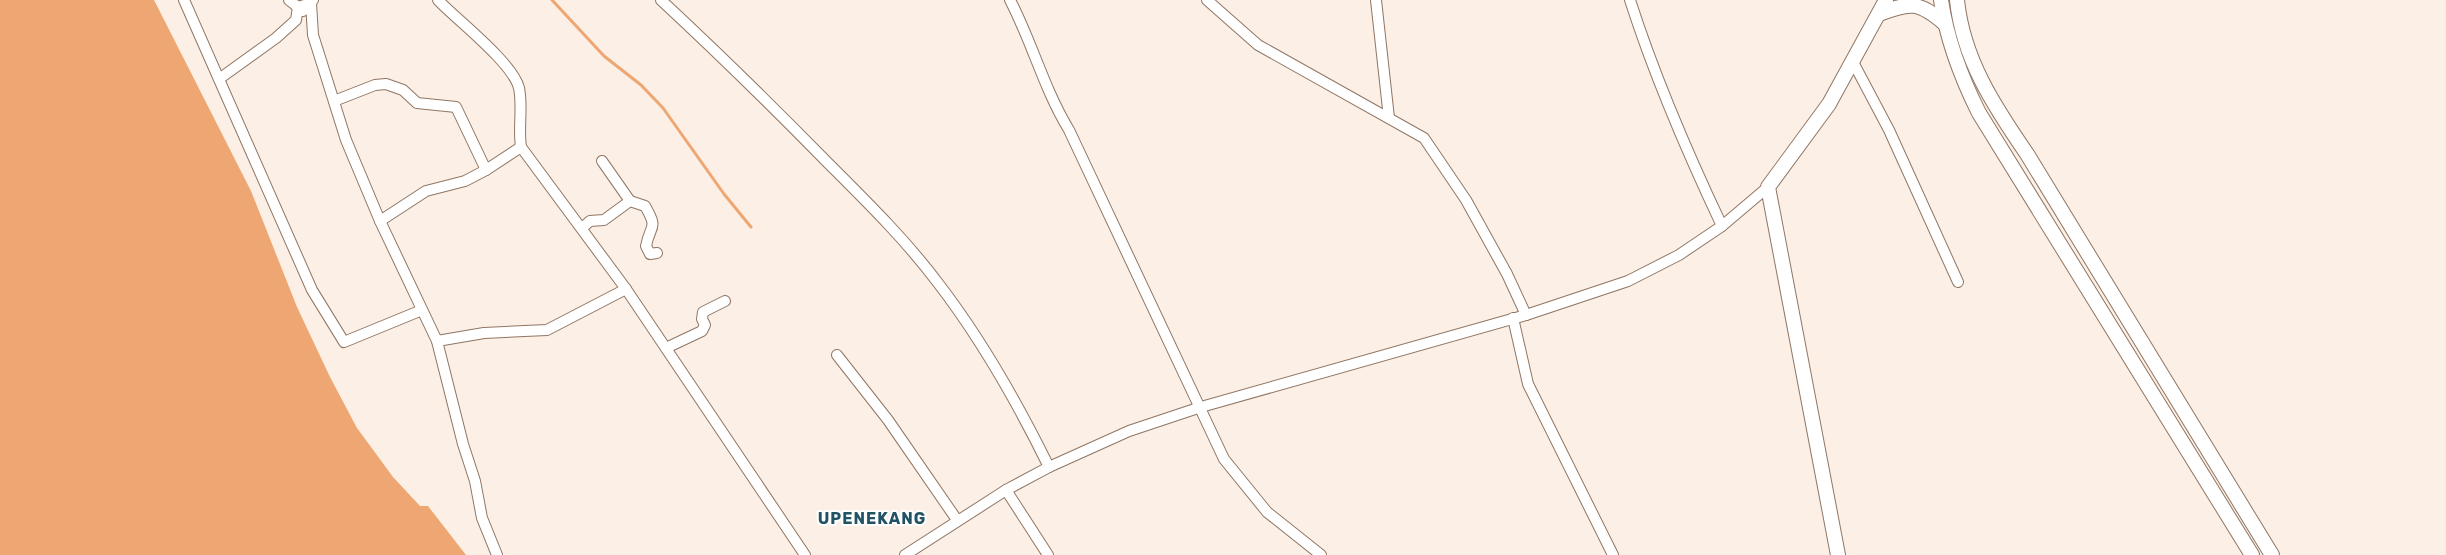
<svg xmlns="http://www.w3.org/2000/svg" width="2446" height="555" viewBox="0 0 2446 555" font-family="Rubik,sans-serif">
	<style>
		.water { fill: #eea772 }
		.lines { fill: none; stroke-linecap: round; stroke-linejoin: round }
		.stream { stroke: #eea772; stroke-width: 3 }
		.street-casing { stroke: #907663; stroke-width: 12 }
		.secondary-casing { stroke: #907663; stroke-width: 16 }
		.street { stroke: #fff; stroke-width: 10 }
		.secondary { stroke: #fff; stroke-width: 14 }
		.labels { text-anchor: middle; stroke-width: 4; stroke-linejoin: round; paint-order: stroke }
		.district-label { font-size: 16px; font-weight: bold; letter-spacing: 1px; fill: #215364; stroke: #fff }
	</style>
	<rect width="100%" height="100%" fill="#fbefe6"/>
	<path class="water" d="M 0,0 L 154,0 L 251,191 L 297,307 L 330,377 L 357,428 L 393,477 L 420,506 L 428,506 L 466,555 L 0,555 Z"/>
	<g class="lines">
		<path class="stream" d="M 552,0 L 604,56 L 641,85 L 663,108 L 724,194 L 751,227"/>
		<defs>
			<g id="street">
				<path d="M 184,0 L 312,290 L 344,342 L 422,310"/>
				<path d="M 289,0 L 303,11"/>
				<path d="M 438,0 C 457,20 513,63 519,88 C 523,107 518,127 521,147 L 626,289 L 805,555"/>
				<path d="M 661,0 C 717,52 772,106 826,161 C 865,200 905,239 938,283 C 982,340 1018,404 1049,467"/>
				<path d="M 1010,0 C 1032,42 1044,89 1069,130 L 1224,459 L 1267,512 L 1321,555"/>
				<path d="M 1207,0 L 1258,45 L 1424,138 L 1466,200 L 1507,274 L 1526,315"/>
				<path d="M 1376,0 L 1389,118"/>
				<path d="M 1630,0 C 1655,78 1687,152 1722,226"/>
				<path d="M 311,3 L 313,35 L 346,140 L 380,221 L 437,341 L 463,444 L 475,481 L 482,518 L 497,555"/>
				<path d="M 1853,62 L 1889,130 L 1958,282"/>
				<path d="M 219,79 L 276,38 L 296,20 L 298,7 L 311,3 L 313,0"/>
				<path d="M 334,101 L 375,85 L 386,84 L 403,90 L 417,103 L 456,107 L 486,170"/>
				<path d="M 630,201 L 645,206 C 659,230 650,224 646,246 L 650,254 L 657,253"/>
				<path d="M 380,221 L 426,191 L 465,181 L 486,170 L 521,147"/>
				<path d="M 582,228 L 590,221 L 604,220 L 630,201 L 602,161"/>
				<path d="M 1513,318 L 1528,384 L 1613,555"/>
				<path d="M 437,341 L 484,333 L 547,330 L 626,289"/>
				<path d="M 666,348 L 702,331 L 705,325 L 702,319 L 703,312 L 725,301"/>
				<path d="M 837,355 L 888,420 L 957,520"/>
				<path d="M 1006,490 L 1048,555"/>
				<path d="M 905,555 L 1006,490 L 1049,467 L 1129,431 L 1201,407 L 1526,315 L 1628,281 L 1679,255 L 1722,226 L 1768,187"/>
			</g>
			<g id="secondary">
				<path d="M 1941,0 C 1947,41 1961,77 1979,113 L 2252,555"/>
				<path d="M 1957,0 C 1963,59 1994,106 2027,154 L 2272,555"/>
				<path d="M 1879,14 C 1910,2 1919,1 1945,24"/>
				<path d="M 1838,555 L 1768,187 L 1829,104 L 1886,0"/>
			</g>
		</defs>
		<use href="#street" class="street-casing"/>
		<use href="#secondary" class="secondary-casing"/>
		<use href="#street" class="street"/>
		<use href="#secondary" class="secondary"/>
	</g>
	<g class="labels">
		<g class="district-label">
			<text x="872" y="524">UPENEKANG</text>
		</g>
	</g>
</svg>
